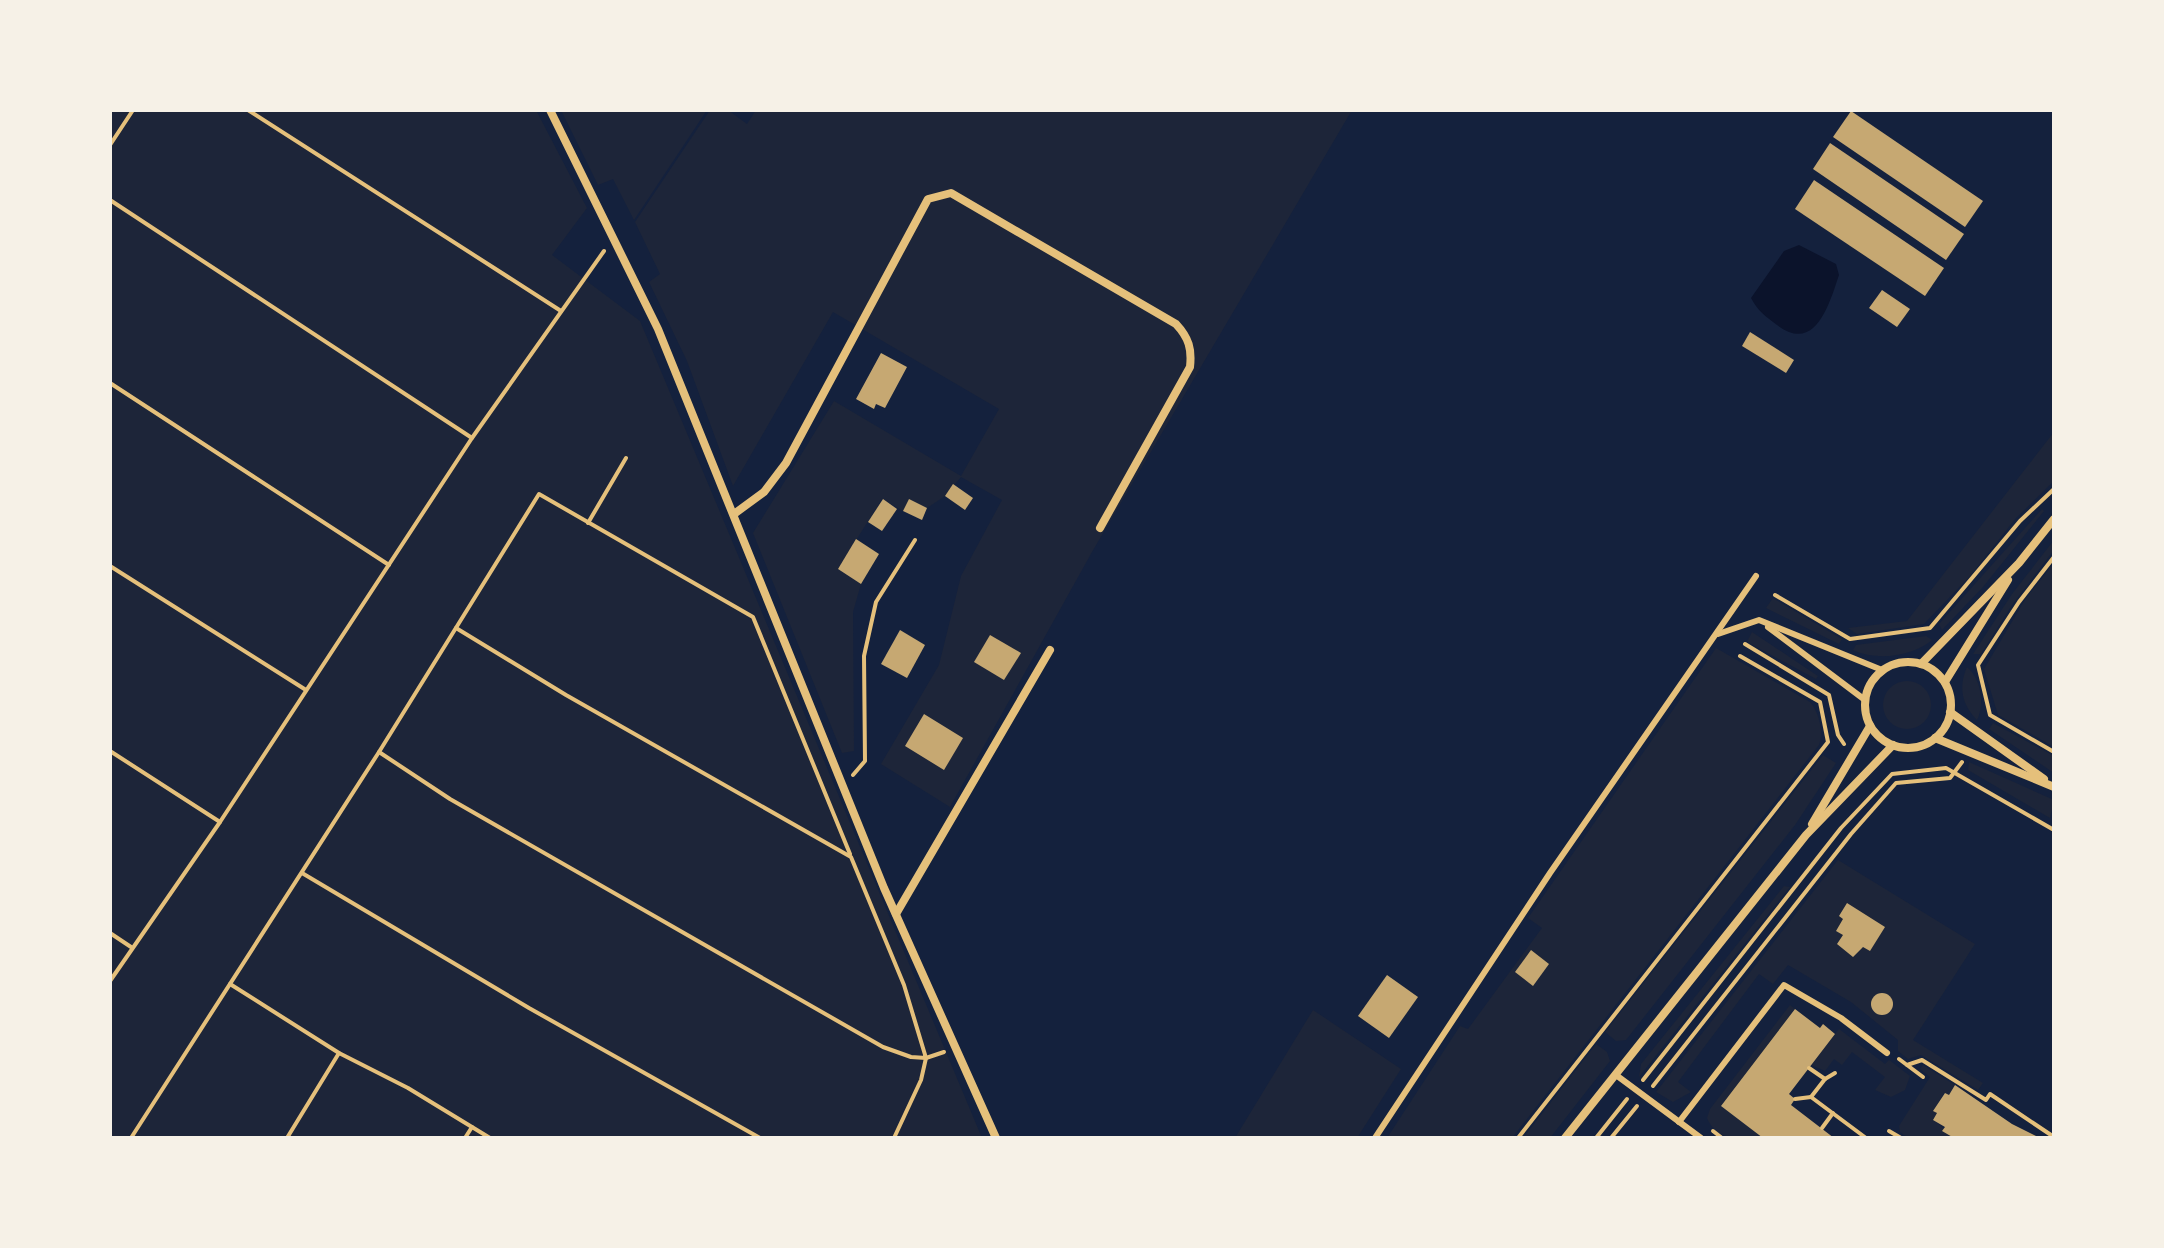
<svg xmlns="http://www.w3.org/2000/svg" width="2164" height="1248" viewBox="0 0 2164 1248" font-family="'Open Sans',sans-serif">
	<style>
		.green { fill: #1d2539 }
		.water { fill: #0b132b }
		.building { fill: #c6a872 }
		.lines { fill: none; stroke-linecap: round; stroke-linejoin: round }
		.path { stroke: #e5c07b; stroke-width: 4 }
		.service { stroke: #e5c07b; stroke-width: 6 }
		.minor { stroke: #e5c07b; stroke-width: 8 }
	</style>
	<rect width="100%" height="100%" fill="#14213d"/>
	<g class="green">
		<path d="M 110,110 L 536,110 L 587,208 L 552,255 L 640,321 L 982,1138 L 110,1138 Z"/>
		<path d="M 561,110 L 707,110 L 634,220 L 613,179 L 598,185 Z"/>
		<path d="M 710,110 L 728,110 L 747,124 L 756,110 L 1352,110 L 1092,552 L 950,807 L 881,764 L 939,665 L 961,576 L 1002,500 L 961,477 L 945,496 L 927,508 L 909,500 L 903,511 L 882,499 L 838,569 L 861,584 L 853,612 L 854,751 L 842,753 L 753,533 L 834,401 L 961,476 L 999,409 L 833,312 L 733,486 L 687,361 L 649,282 L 660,274 L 635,222 Z"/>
		<path d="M 2054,432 L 2054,481 L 2016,518 L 1970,576 L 1924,624 L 1857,634 L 1848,628 L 1907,621 Z"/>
		<path d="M 2042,509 L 2044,511 L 1983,587 L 1942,630 L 1939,624 Z"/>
		<path d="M 2054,540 L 2054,550 L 2012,605 L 1981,654 L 1973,654 L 2012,594 Z"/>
		<path d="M 2054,563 L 2054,747 L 1998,715 L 1984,669 L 2026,598 Z"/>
		<path d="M 1773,598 L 1842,639 L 1839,644 L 1766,608 Z"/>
		<path d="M 1752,632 L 1818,676 L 1816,679 L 1747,642 Z"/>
		<path d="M 1926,636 L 1932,640 C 1912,657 1876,661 1853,650 L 1856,645 Z"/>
		<path d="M 1716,648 L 1810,702 C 1819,712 1824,732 1819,745 L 1512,1138 L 1387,1138 L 1460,1026 L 1468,1029 L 1542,928 L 1528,918 Z"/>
		<path d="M 1967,667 C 1981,679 1985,704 1977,720 C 1962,705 1958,687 1967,667 Z"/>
		<circle cx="1907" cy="705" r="24"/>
		<path d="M 1993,723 L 2054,756 L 2054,773 L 1989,729 Z"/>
		<path d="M 1823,755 L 1836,763 L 1795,825 L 1626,1040 L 1616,1041 L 1605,1032 Z"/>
		<path d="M 1969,762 L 2054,800 L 2050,818 L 1968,770 Z"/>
		<path d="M 1838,860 L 1975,944 L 1913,1040 L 1983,1083 L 1978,1090 L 1921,1055 L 1908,1059 L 1898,1051 L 1898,1040 L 1851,1002 L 1788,965 L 1773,984 L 1759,974 L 1678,1082 L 1691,1092 L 1673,1102 L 1656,1092 Z"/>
		<path d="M 1784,886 L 1790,887 L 1639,1077 L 1641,1064 Z"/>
		<path d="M 1790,1005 L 1795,1009 L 1721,1106 L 1763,1138 C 1740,1138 1717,1142 1707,1118 L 1710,1109 Z"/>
		<path d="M 1313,1010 L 1401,1069 L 1357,1138 L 1235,1138 Z"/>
		<path d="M 1839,1029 L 1885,1064 L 1889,1060 L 1910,1076 L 1905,1090 L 1891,1097 L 1875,1090 L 1885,1077 L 1852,1052 L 1842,1065 L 1834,1059 L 1825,1071 L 1811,1065 Z"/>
		<path d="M 1596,1044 L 1607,1052 L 1610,1061 L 1550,1138 L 1523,1138 Z"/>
		<path d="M 1923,1065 L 1955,1085 L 1949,1095 L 1944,1093 L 1934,1110 L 1937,1113 L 1933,1119 L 1954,1138 L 1908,1138 L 1900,1132 L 1899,1126 L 1930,1077 L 1920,1069 Z"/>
	</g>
	<path class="water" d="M 1799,245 L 1836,264 L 1839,275 C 1829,305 1815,354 1777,325 C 1765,316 1758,311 1751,298 L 1784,251 Z"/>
	<g class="building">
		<path d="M 1851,111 L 1983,201 L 1965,227 L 1833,137 Z"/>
		<path d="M 1830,143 L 1964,234 L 1946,260 L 1813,169 Z"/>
		<path d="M 1814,180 L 1944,268 L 1925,296 L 1795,209 Z"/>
		<path d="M 1882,290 L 1910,309 L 1897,327 L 1869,308 Z"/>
		<path d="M 1750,332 L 1794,360 L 1786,373 L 1742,346 Z"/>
		<path d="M 881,353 L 907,367 L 885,408 L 876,404 L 874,409 L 856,399 Z"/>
		<path d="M 953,484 L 973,498 L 965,510 L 945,496 Z"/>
		<path d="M 883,499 L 897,509 L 882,531 L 868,522 Z"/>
		<path d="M 909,499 L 927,508 L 922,520 L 903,511 Z"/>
		<path d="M 856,539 L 879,554 L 861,584 L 838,569 Z"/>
		<path d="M 900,630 L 925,645 L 907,678 L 881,664 Z"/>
		<path d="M 990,635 L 1021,653 L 1004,680 L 974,662 Z"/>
		<path d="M 924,714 L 963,738 L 944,770 L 905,746 Z"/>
		<path d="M 1847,903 L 1885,927 L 1870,951 L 1863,947 L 1853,957 L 1837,944 L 1843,935 L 1836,931 L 1843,919 L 1839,916 Z"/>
		<path d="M 1531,950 L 1549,964 L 1533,986 L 1515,972 Z"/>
		<path d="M 1387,975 L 1418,997 L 1389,1038 L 1358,1016 Z"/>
		<circle cx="1882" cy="1004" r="11"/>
		<path d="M 1795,1009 L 1820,1028 L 1823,1024 L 1835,1034 L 1789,1094 L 1795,1099 L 1791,1105 L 1834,1138 L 1763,1138 L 1721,1106 Z"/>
		<path d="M 1955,1085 L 2012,1124 L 2040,1138 L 1954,1138 L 1942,1131 L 1945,1127 L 1933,1120 L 1937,1113 L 1933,1111 L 1945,1093 L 1949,1095 Z"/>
	</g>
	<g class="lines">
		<g class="path">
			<path d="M 248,110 L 561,311"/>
			<path d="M 110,145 L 133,110"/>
			<path d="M 110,200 L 472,438"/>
			<path d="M 110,383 L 389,565"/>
			<path d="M 588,523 L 626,458"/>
			<path d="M 2054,557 L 2019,602 L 1978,665 L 1990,715 L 2054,752"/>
			<path d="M 110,566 L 306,690"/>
			<path d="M 1775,595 L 1850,639 L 1930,628 L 2020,521 L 2054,489"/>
			<path d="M 1745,644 L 1829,695 L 1838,735 L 1844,744"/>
			<path d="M 110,751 L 220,822"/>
			<path d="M 379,752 L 450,799 L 883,1047 L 911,1057 L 926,1058 L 904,985 L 851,857 L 566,695 L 456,628"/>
			<path d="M 853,775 L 865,761 L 864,656 L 876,602 L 915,540"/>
			<path d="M 302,873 L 529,1008 L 760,1138"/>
			<path d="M 110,933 L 131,947"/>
			<path d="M 110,981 L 220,822 L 472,438 L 604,251"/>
			<path d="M 230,984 L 339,1053 L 408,1088 L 490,1138"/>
			<path d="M 1899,1059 L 1907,1065 L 1922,1060 L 1986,1100 L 1990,1094 L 2054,1137"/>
			<path d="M 1907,1065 L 1923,1077"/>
			<path d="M 1809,1068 L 1825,1079"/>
			<path d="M 1835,1073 L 1825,1079 L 1811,1097 L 1866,1138"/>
			<path d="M 1643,1080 L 1841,828 L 1892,774 L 1946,768 L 2054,830"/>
			<path d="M 1653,1086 L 1851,834 L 1896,783 L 1950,778 L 1962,762"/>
			<path d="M 1795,1099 L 1811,1097"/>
			<path d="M 1822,1128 L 1833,1113"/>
			<path d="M 1713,1131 L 1722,1138"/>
			<path d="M 1889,1131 L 1901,1138"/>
			<path d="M 131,1138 L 379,752 L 539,494 L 753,617 L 850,854"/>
			<path d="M 287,1138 L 339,1053"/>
			<path d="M 465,1138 L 472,1127"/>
			<path d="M 894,1138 L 921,1080 L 926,1058 L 944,1052"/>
			<path d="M 1518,1138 L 1828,742 L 1820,702 L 1740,656"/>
			<path d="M 1596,1138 L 1627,1099"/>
			<path d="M 1611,1138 L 1637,1106"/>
		</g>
		<g class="service">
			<path d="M 1768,627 L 1865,700"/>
			<path d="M 1718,634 L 1759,620 L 1882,670"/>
			<path d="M 1616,1075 L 1701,1138"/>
			<path d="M 1679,1122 L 1784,985 L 1841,1018 L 1887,1053"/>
			<path d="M 1375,1138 L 1550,873 L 1756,576"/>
		</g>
		<g class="minor">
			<path d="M 550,110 L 658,329 L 884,888 L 996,1138"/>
			<path d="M 734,514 L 764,492 L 786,463 L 928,199 L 951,193 L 1176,324 C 1189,338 1192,349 1190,367 L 1100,528"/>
			<circle cx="1908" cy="705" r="43"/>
			<path d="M 1921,664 L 2019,563 L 2054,519"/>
			<path d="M 1945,682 L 2008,580"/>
			<path d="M 1950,712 L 2044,779"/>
			<path d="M 1935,738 L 2054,787"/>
			<path d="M 1812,824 L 1870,726"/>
			<path d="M 896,914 L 1050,650"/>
			<path d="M 1565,1138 L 1806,835 L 1893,745"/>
		</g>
	</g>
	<rect width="2164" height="1248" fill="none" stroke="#f6f1e7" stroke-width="224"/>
</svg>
